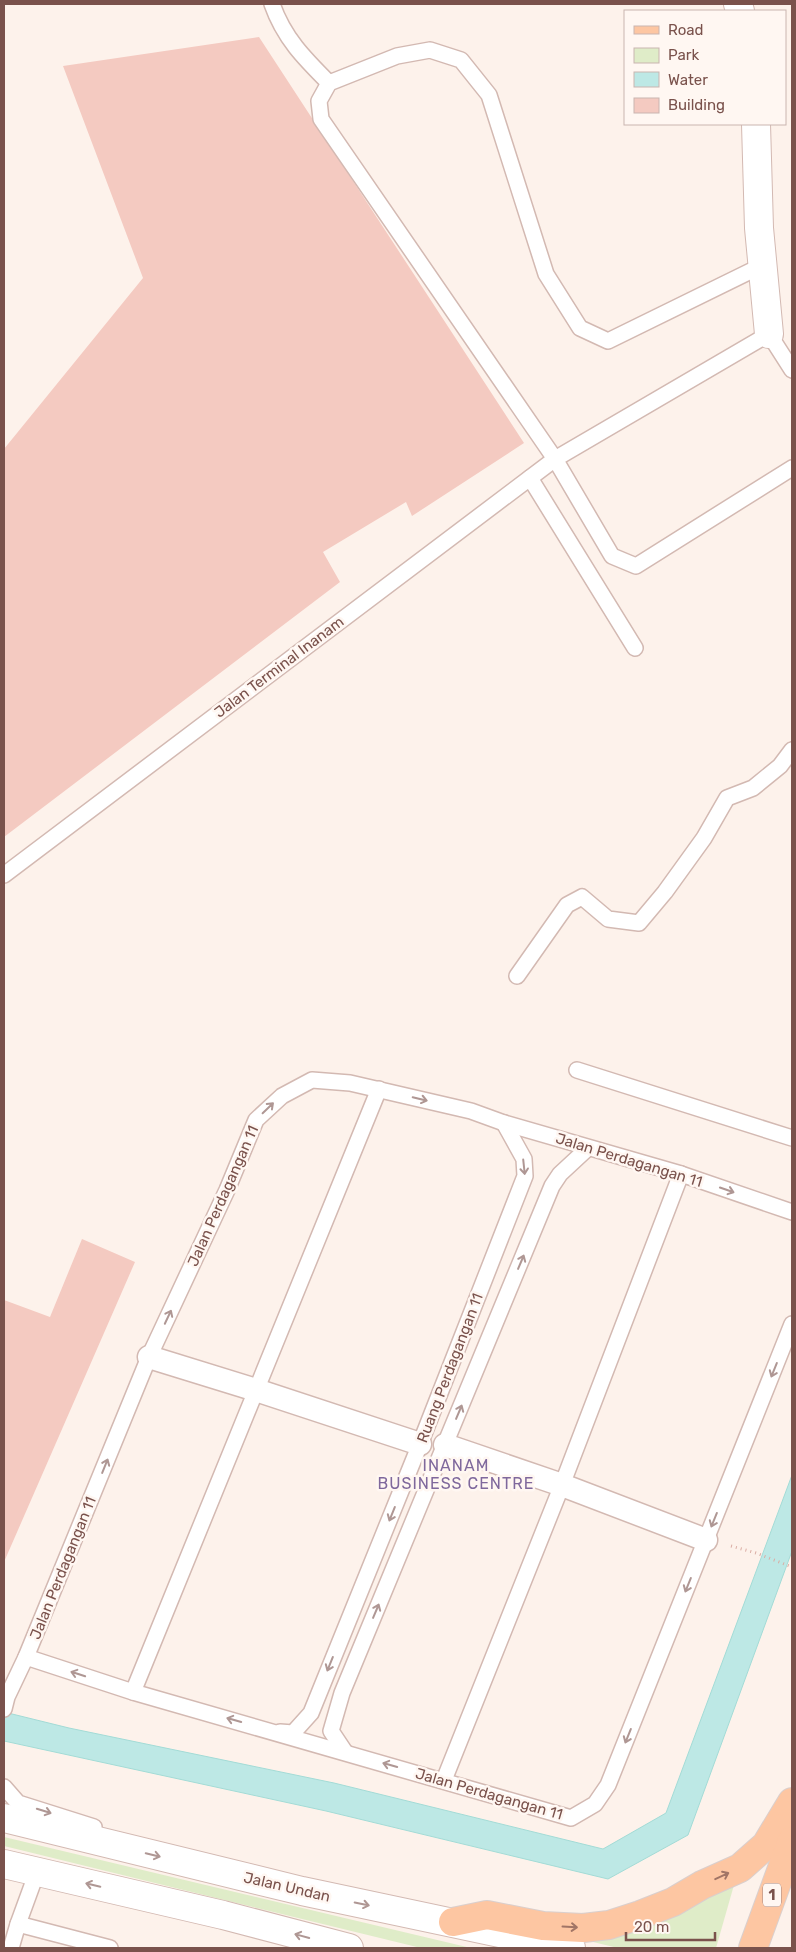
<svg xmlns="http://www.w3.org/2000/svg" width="796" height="1952" viewBox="0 0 796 1952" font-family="Rubik,sans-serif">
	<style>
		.green { fill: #dfecc8 }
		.water { fill: #bde8e5; stroke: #a3dbd6 }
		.building { fill: #f4cac1 }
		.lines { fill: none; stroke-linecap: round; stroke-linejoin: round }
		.service-casing { stroke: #d3b9b2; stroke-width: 18 }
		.pedestrian-casing { stroke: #d3b9b2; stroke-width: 25 }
		.minor-casing { stroke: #d3b9b2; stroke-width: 30 }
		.tertiary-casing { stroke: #d3b9b2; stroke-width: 30 }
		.primary-casing { stroke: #dacfcd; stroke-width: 30 }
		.path { stroke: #daaca3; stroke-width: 3; stroke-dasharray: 1 4; stroke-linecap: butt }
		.service { stroke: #fff; stroke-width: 15 }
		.pedestrian { stroke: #fff; stroke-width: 22 }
		.minor { stroke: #fff; stroke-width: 28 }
		.tertiary { stroke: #fff; stroke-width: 28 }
		.primary { stroke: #fdc6a2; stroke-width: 28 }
		.oneway { stroke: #af9794 }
		.oneway2 { stroke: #a17566 }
		.labels { text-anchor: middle; stroke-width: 5; stroke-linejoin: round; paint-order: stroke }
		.shield { fill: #fff7f2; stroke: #a2847e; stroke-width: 1 }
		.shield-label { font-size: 14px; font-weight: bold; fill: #7a524c }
		.street-label { font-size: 15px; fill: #7a524c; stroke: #fff7f2 }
		.neighbourhood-label { font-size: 16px; letter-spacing: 1px; fill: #7f689c; stroke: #fff7f2 }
	</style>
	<rect width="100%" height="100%" fill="#fdf2eb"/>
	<g class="green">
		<path d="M 4,1837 L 471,1948 L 421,1948 L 4,1846 Z"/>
		<path d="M 736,1878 L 716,1948 L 618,1948 L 593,1942 L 595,1935 Z"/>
	</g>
	<path class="water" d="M 792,1475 L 792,1551 L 688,1835 L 608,1879 L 326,1811 L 4,1741 L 4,1712 L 69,1728 L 334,1783 L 603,1849 L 666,1813 Z"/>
	<g class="building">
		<path d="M 259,37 L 524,443 L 412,516 L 406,502 L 323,552 L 340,582 L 4,837 L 4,449 L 143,278 L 63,66 Z"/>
		<path d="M 82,1239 L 135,1262 L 4,1562 L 4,1300 L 50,1317 Z"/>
	</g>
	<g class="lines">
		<defs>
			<g id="service">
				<path d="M 272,4 C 284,38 304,58 329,83"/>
				<path d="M 792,370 L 769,334 L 555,459 L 612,556 L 636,566 L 792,468"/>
				<path d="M 530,478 L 635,648"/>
				<path d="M 4,875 L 555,459 L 321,119 L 319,101 L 329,83 L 397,56 L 430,50 L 461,60 L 489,95 L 546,274 L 580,328 L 608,341 L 763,265"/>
				<path d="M 517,976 L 567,905 L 582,897 L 608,919 L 639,923 L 665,892 L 704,838 L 727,798 L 753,788 L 780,766 L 792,750"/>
				<path d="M 577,1070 L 792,1138"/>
				<path d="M 26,1657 L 133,1692 L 571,1818 L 595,1804 L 608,1785 L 792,1324"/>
				<path d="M 133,1692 L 379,1089"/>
				<path d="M 4,1709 L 7,1697 L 26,1657 L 149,1357 L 227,1190 L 256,1120 L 282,1096 L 312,1080 L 350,1083 L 471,1111 L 504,1123 L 681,1174 L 792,1212"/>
				<path d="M 280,1732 L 293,1733 L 311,1713 L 420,1444 L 525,1176 L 524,1159 L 504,1123"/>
				<path d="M 345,1752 L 331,1731 L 342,1693 L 552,1186 L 560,1174 L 588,1148"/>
				<path d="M 444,1780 L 562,1485 L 681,1174"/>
				<path d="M 4,1787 L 18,1803 L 94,1827"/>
				<path d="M 18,1924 L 37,1872"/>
				<path d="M 11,1948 L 18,1924 L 110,1948"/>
			</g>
			<g id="pedestrian">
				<path d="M 149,1357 L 256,1390 L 420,1444"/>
				<path d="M 445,1445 L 562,1485 L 706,1540"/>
			</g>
			<g id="minor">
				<path d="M 738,4 L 740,11"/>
				<path d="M 756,124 L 759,228 L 769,334"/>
			</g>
			<g id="tertiary">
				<path d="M 4,1818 L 302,1891 L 571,1948"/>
				<path d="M 4,1864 L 223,1915 L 349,1948"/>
			</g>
			<g id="primary">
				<path d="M 453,1922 L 487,1915 L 543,1926 L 583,1928 L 609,1925 L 640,1915 L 673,1902 L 702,1885 L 740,1868 L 766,1845 L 792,1802"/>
				<path d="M 753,1948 L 792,1841"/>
			</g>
		</defs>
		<use href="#service" class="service-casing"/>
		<use href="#pedestrian" class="pedestrian-casing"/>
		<use href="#minor" class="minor-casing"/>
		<use href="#tertiary" class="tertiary-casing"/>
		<use href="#primary" class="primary-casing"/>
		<path class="path" d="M 731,1546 L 756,1553 L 792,1567"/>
		<use href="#service" class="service"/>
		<use href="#pedestrian" class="pedestrian"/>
		<use href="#minor" class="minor"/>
		<use href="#tertiary" class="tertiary"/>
		<use href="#primary" class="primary"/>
	</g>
	<defs><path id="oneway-shaft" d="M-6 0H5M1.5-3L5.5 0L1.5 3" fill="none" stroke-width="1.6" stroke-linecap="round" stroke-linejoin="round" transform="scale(1.25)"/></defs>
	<g class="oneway">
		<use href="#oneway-shaft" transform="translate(420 1099) rotate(13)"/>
		<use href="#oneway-shaft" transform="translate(268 1108) rotate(-44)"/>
		<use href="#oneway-shaft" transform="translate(524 1167) rotate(84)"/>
		<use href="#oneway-shaft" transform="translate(727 1190) rotate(19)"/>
		<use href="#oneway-shaft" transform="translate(521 1262) rotate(-67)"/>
		<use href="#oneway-shaft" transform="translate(168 1317) rotate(-65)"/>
		<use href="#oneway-shaft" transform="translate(774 1370) rotate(112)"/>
		<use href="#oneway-shaft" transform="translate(459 1412) rotate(-67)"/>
		<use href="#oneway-shaft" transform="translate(105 1466) rotate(-68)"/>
		<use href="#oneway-shaft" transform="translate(392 1514) rotate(112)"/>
		<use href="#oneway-shaft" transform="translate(714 1520) rotate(112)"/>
		<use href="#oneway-shaft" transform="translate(688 1585) rotate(112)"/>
		<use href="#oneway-shaft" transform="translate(376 1611) rotate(-67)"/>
		<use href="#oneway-shaft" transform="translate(330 1664) rotate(112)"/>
		<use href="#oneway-shaft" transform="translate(78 1674) rotate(-162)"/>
		<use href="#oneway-shaft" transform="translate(234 1720) rotate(-164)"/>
		<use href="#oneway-shaft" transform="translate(628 1736) rotate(112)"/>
		<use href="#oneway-shaft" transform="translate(390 1765) rotate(-164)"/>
		<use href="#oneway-shaft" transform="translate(44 1811) rotate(17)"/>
		<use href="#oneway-shaft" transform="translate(153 1855) rotate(14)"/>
		<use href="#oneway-shaft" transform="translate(93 1885) rotate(-167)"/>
		<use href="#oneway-shaft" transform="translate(362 1904) rotate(12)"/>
		<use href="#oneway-shaft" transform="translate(302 1936) rotate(-165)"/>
	</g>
	<g class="oneway2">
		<use href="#oneway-shaft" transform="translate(722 1876) rotate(-25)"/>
		<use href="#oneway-shaft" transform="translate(570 1927) rotate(3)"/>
	</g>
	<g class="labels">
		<rect class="shield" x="763" y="1883.5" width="18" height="23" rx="4"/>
		<g class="shield-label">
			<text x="772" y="1900">1</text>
		</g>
		<g class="street-label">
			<text transform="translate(279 667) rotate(-37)" y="5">Jalan Terminal Inanam</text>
			<text transform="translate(629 1160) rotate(17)" y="5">Jalan Perdagangan 11</text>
			<text transform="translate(223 1196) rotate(-66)" y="5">Jalan Perdagangan 11</text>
			<text transform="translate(450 1368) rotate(-69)" y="5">Ruang Perdagangan 11</text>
			<text transform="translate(63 1568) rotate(-68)" y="5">Jalan Perdagangan 11</text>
			<text transform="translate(489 1794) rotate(16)" y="5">Jalan Perdagangan 11</text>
			<text transform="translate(287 1887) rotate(13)" y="5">Jalan Undan</text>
		</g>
		<g class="neighbourhood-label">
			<text x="456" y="1471">INANAM<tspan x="456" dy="18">BUSINESS CENTRE</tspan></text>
		</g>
	</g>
	<rect width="796" height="1952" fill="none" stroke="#7a524c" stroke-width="10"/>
	<rect x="624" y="10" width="162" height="115" fill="#fff7f2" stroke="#cab5b0"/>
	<rect x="634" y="26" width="25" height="8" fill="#fdc6a2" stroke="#cab5b0"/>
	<text x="668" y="35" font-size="15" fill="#7a524c">Road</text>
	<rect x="634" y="48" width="25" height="15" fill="#dfecc8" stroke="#cab5b0"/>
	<text x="668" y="60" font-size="15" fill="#7a524c">Park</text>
	<rect x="634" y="72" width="25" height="15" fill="#bde8e5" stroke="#cab5b0"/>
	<text x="668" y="85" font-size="15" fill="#7a524c">Water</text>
	<rect x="634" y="98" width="25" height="15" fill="#f4cac1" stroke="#cab5b0"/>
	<text x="668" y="110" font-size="15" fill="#7a524c">Building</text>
	<path d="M626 1932v8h89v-8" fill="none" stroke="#7a524c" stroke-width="2.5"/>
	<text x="634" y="1932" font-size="15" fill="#7a524c" stroke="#fff7f2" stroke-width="4" paint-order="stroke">20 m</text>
</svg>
